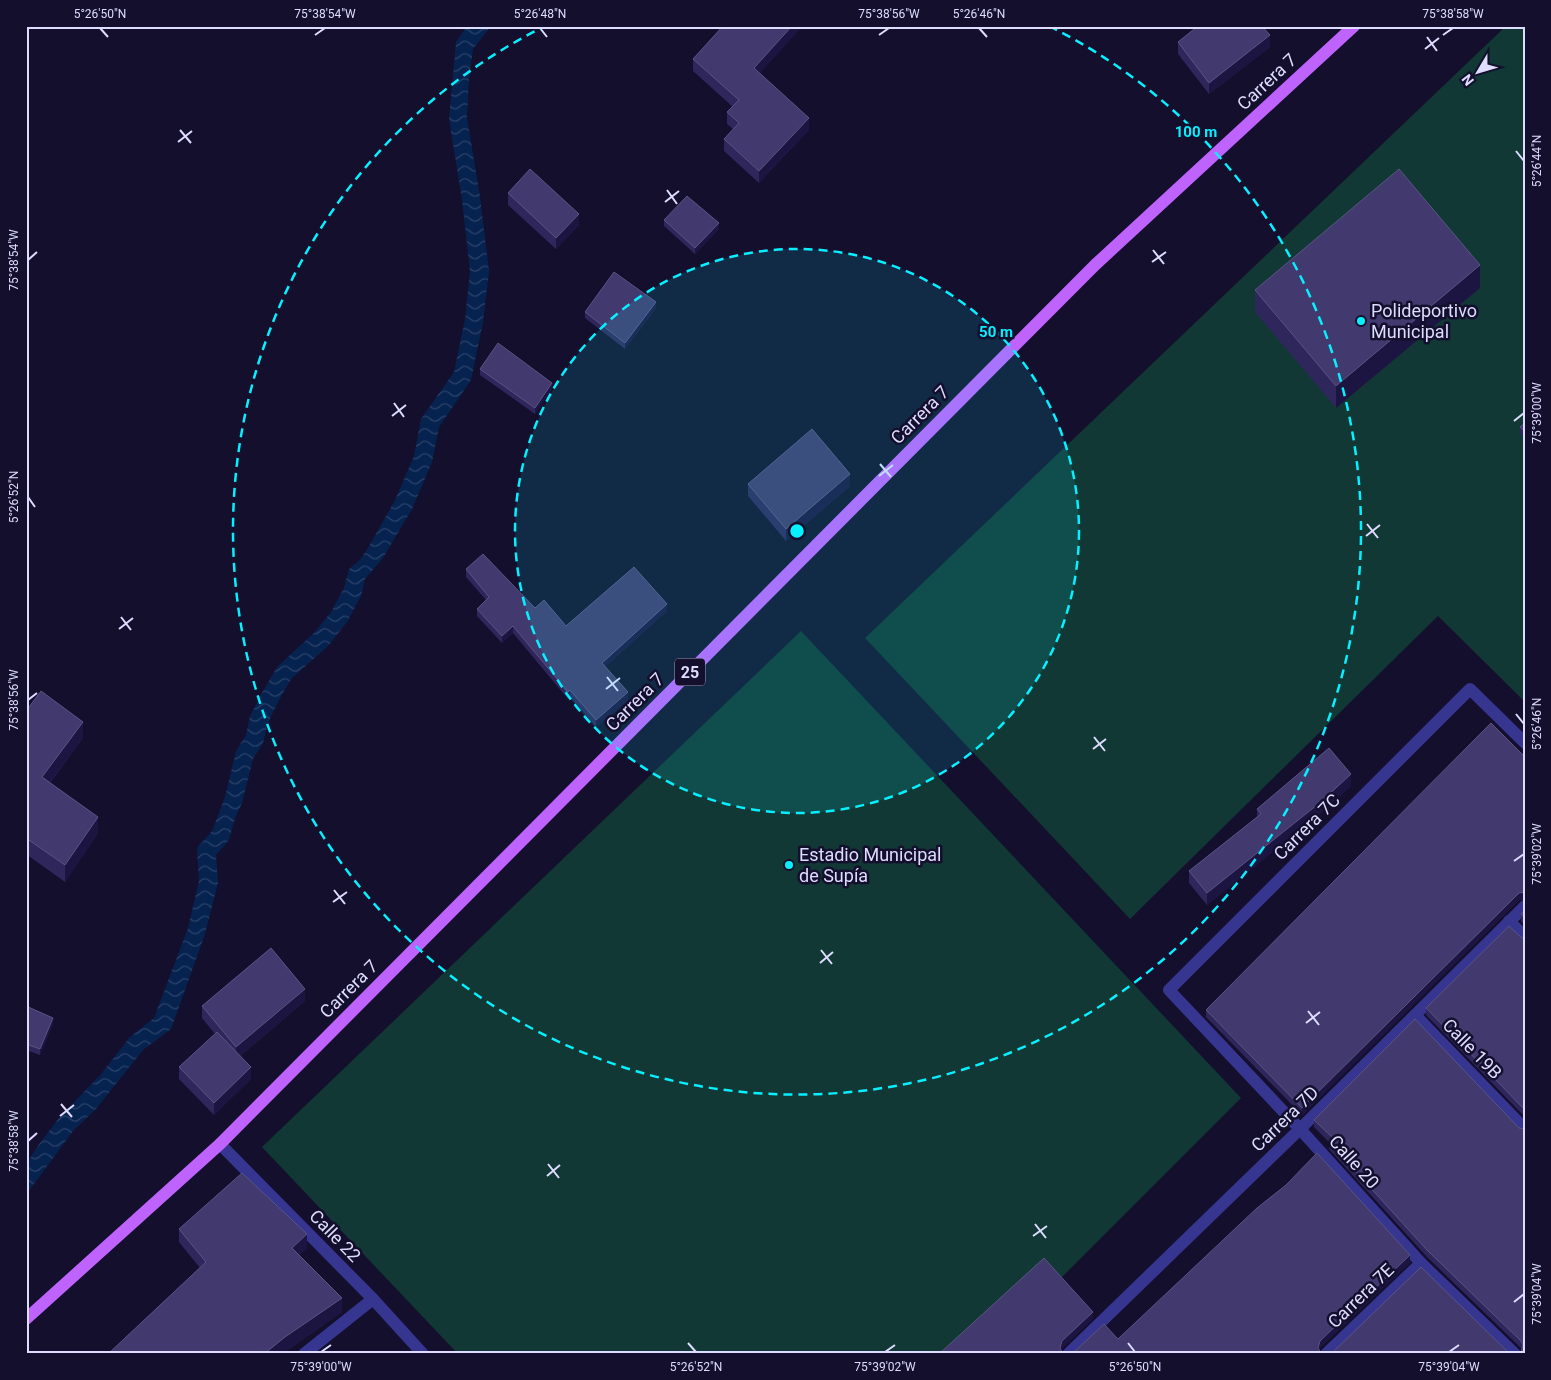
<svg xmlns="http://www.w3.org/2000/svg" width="1551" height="1380" viewBox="0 0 1551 1380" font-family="Roboto,sans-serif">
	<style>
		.park { fill: #113835 }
		.water { fill: url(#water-waves) }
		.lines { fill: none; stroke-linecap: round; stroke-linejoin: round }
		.minor { stroke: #363690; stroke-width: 12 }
		.primary { stroke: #bf63ff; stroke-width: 12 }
		.wall { fill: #2f275c }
		.shaded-wall { fill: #1c1542 }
		.building { fill: #423a6e; stroke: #5a5484 }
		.ticks { fill: none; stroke: #dedcff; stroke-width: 2 }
		.ring { fill: none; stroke: #08efff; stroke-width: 2.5; stroke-dasharray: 9 6 }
		.poi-dot { fill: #08efff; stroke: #130f2d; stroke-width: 2 }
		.labels { text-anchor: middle; stroke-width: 5; stroke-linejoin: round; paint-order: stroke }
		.shield { fill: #130f2d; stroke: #a19ec0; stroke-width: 1 }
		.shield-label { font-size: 16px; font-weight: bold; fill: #dedcff }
		.street-label { font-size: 18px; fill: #dedcff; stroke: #130f2d }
		.poi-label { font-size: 18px; fill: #dedcff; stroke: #130f2d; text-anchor: start }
		.centre { fill: #08efff; stroke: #130f2d; stroke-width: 2.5 }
		.ring-label { font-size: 15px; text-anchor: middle; font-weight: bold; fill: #08efff; stroke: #130f2d; stroke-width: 5; stroke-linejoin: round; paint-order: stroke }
		.neatline { fill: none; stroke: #dedcff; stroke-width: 2 }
		.ticks-label { font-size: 12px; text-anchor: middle; fill: #dedcff }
	</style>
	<defs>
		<pattern id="water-waves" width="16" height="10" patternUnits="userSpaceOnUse" patternTransform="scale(1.25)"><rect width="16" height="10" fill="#062350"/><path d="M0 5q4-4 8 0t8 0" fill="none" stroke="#2a426a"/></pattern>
	</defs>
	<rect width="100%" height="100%" fill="#130f2d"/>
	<g class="park">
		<path d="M 1506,26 L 1525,26 L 1525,702 L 1438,616 L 1130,919 L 865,638 Z"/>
		<path d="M 801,631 L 1241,1098 L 985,1354 L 458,1354 L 262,1147 Z"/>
	</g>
	<path class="water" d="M 467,26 L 491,26 L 473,49 L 469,79 L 467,118 L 480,197 L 489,271 L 483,322 L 471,380 L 439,427 L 432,462 L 412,509 L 383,558 L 365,579 L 361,596 L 347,622 L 328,646 L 291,679 L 279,700 L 268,723 L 263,743 L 253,759 L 242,803 L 235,818 L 229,840 L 216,855 L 218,883 L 205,934 L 171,1029 L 143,1050 L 95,1110 L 73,1131 L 26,1195 L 26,1165 L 37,1147 L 59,1118 L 101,1074 L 130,1037 L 154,1018 L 188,928 L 199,881 L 197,848 L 212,831 L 225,797 L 236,751 L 246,735 L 250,716 L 263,691 L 277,667 L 315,632 L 331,612 L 344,588 L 349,569 L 360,560 L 368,548 L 395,500 L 414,456 L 421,419 L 454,372 L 465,319 L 470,271 L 462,200 L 449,119 L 456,42 Z"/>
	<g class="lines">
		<g class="minor">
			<path d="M 1509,921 L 1525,937"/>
			<path d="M 1415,1015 L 1525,1129"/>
			<path d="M 220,1144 L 373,1299 L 423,1354"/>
			<path d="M 304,1354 L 373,1299"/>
			<path d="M 1068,1354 L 1300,1129 L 1525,906"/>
			<path d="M 1326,1354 L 1421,1263"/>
			<path d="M 1515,1354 L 1421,1263 L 1300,1129 L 1169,990 L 1470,689 L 1525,743"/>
		</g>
		<path class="primary" d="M 26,1319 L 220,1144 L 1095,265 L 1354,26"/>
	</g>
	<g class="wall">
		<path d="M 1178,42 L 1270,47 L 1209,94 L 1178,54 Z"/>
		<path d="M 693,59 L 760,73 L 809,130 L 759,183 L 724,151 L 724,139 L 733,129 L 727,124 L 727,112 L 733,107 L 693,71 Z"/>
		<path d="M 508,193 L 579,225 L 556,249 L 508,205 Z"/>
		<path d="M 664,220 L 719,229 L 695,254 L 664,226 Z"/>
		<path d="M 1480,288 L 1336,408 L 1255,312 L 1255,290 Z"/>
		<path d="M 656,308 L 625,349 L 585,318 L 585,312 Z"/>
		<path d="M 480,369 L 552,389 L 535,414 L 480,375 Z"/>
		<path d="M 1525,423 L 1525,438 L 1520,433 L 1520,427 Z"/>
		<path d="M 748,484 L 850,486 L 786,541 L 748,496 Z"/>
		<path d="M 466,569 L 566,626 L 667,611 L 605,667 L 628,700 L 596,727 L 570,697 L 568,699 L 513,633 L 502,643 L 477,616 L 477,609 L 486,600 L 466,577 Z"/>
		<path d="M 26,711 L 83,738 L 50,783 L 98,833 L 65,882 L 26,854 Z"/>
		<path d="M 1525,757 L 1525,899 L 1519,900 L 1302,1115 L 1206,1017 L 1206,1010 Z"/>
		<path d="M 1351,786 L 1322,812 L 1207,905 L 1189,883 L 1189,871 L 1257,817 L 1257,809 Z"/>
		<path d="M 1525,910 L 1525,926 L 1521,921 L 1521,914 Z"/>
		<path d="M 1525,937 L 1525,1117 L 1426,1015 L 1426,1008 L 1522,938 Z"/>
		<path d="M 305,1001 L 240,1056 L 251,1079 L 214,1115 L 179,1079 L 179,1067 L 215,1034 L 202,1018 L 202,1006 Z"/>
		<path d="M 26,1006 L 53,1024 L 40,1055 L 26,1050 Z"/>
		<path d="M 1314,1120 L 1519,1128 L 1525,1354 L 1521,1352 L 1522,1350 L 1521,1348 L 1427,1257 L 1329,1149 L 1329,1142 L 1314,1127 Z"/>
		<path d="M 179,1229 L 307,1248 L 299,1255 L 342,1312 L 282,1354 L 108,1354 L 200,1268 L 179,1242 Z"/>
	</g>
	<g class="shaded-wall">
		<path d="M 792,26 L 803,26 L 754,80 L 754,68 Z"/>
		<path d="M 1270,35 L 1270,47 L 1209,94 L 1209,83 Z"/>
		<path d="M 809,118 L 809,130 L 759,183 L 759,171 Z"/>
		<path d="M 579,214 L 579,225 L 556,249 L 556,238 Z"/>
		<path d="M 719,223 L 719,229 L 695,254 L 695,248 Z"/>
		<path d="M 1480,265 L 1480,288 L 1336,408 L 1336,386 Z"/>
		<path d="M 656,302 L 656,308 L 625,349 L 625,343 Z"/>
		<path d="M 552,383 L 552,389 L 535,414 L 535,408 Z"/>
		<path d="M 850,474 L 850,486 L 786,541 L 786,529 Z"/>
		<path d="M 667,604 L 667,611 L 602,670 L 602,663 Z"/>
		<path d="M 513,626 L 513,633 L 502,643 L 502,636 Z"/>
		<path d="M 570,690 L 570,697 L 568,699 L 568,692 Z"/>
		<path d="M 628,692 L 628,700 L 596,727 L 596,720 Z"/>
		<path d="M 83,722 L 83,738 L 42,793 L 42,777 Z"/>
		<path d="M 1351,774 L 1351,786 L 1322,812 L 1207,905 L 1207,893 Z"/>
		<path d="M 98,817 L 98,833 L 65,882 L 65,865 Z"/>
		<path d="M 1525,892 L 1525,899 L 1519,900 L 1302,1115 L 1302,1108 L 1519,893 Z"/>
		<path d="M 305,989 L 305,1001 L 236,1059 L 236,1047 Z"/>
		<path d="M 53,1018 L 53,1024 L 40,1055 L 40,1049 Z"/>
		<path d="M 251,1067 L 251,1079 L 214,1115 L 214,1103 Z"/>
		<path d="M 307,1234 L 307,1248 L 292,1261 L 292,1248 Z"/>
		<path d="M 1410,1255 L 1410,1263 L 1320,1348 L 1319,1354 L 1318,1348 L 1320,1341 Z"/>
		<path d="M 342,1298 L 342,1312 L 282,1354 L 264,1354 L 285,1337 Z"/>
		<path d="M 1093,1312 L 1093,1319 L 1062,1349 L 1061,1354 L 1060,1348 L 1062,1341 Z"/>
	</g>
	<g class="building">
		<path d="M 723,26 L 792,26 L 754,68 L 809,118 L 759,171 L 724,139 L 739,123 L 727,112 L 739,100 L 693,59 Z"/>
		<path d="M 1198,26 L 1262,26 L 1270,35 L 1209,83 L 1178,42 Z"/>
		<path d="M 530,169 L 579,214 L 556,238 L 508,193 Z"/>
		<path d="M 1399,169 L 1480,265 L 1336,386 L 1255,290 Z"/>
		<path d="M 687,196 L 719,223 L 695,248 L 664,220 Z"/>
		<path d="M 614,272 L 656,302 L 625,343 L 585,312 Z"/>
		<path d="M 498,343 L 552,383 L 535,408 L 480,369 Z"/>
		<path d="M 1525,423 L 1525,432 L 1520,427 Z"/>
		<path d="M 812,429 L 850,474 L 786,529 L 748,484 Z"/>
		<path d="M 483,554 L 535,608 L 544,600 L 566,626 L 634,567 L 667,604 L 602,663 L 628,692 L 596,720 L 570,690 L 568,692 L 513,626 L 502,636 L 477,609 L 489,597 L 466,569 Z"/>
		<path d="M 41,691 L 83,722 L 42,777 L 98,817 L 65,865 L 26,838 L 26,711 Z"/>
		<path d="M 1491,723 L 1525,757 L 1525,892 L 1519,893 L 1302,1108 L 1206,1010 Z"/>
		<path d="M 1329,748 L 1351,774 L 1322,801 L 1207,893 L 1189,871 L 1261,814 L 1257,809 Z"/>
		<path d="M 1525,910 L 1525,919 L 1521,914 Z"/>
		<path d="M 1509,926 L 1522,938 L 1525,937 L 1525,1110 L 1426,1008 Z"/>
		<path d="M 271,948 L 305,989 L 236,1047 L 202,1006 Z"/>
		<path d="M 26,1006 L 53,1018 L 40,1049 L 26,1044 Z"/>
		<path d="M 1415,1019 L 1519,1128 L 1525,1129 L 1525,1354 L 1518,1354 L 1521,1352 L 1523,1345 L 1521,1341 L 1427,1250 L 1329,1142 L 1333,1138 L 1314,1120 Z"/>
		<path d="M 217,1032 L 251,1067 L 214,1103 L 179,1067 Z"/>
		<path d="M 1317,1153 L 1410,1255 L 1320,1341 L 1318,1348 L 1321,1353 L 1324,1354 L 1070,1354 L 1073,1353 L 1104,1324 L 1118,1339 L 1257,1208 L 1286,1185 Z"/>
		<path d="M 242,1173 L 307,1234 L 292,1248 L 342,1298 L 285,1337 L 264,1354 L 108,1354 L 206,1262 L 179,1229 Z"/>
		<path d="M 1044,1258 L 1093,1312 L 1062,1341 L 1060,1348 L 1062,1352 L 1065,1354 L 939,1354 Z"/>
		<path d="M 1421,1267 L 1509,1353 L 1513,1354 L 1330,1354 L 1332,1353 Z"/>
	</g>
	<path class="ticks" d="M 100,28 L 108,37M 540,28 L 547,37M 979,28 L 987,37M 315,35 L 325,28M 879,35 L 889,28M 1443,35 L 1453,28M 1427,37 L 1437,51M 1425,49 L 1439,38M 180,130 L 191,143M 178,142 L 192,131M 1516,151 L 1524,161M 667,190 L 677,204M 665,202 L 679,191M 1153,250 L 1164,264M 28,260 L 37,252M 1152,262 L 1166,252M 394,403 L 404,417M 392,416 L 406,405M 1514,421 L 1524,413M 880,464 L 891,477M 879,476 L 893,465M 28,497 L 35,507M 1367,524 L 1378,538M 1366,536 L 1380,525M 121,617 L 131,630M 119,629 L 133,618M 607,677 L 618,691M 606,689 L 620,678M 28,700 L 37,693M 1516,714 L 1524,724M 1094,737 L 1105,751M 1093,749 L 1106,739M 1514,861 L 1524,854M 334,890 L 345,904M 333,902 L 347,892M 821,950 L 832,964M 820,963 L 833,952M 1308,1011 L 1319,1025M 1306,1023 L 1320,1012M 61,1104 L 72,1117M 60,1116 L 74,1105M 28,1141 L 37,1133M 548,1164 L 559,1178M 547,1176 L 560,1165M 1035,1224 L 1046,1238M 1033,1236 L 1047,1226M 1514,1302 L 1524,1294M 688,1343 L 696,1352M 1128,1343 L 1135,1352M 321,1352 L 331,1345M 885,1352 L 895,1345M 1449,1352 L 1459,1345"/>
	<circle cx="797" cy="531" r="282" fill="#08efff" fill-opacity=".12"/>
	<g class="ring">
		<circle cx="797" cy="531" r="282"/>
		<path d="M1049 26A564 564 0 1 1 545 26"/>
	</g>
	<g class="poi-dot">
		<circle cx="1361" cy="321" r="5"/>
		<circle cx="789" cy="865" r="5"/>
	</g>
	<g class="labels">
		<rect class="shield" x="675" y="658.5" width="30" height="27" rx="4"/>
		<g class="shield-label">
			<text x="690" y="678">25</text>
		</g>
		<g class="street-label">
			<text transform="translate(1267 82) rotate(-43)" y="6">Carrera 7</text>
			<text transform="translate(920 415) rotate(-45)" y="6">Carrera 7</text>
			<text transform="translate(635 702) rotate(-45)" y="6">Carrera 7</text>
			<text transform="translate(1307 827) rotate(-45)" y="6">Carrera 7C</text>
			<text transform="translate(349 989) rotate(-45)" y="6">Carrera 7</text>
			<text transform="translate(1472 1049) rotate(46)" y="6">Calle 19B</text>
			<text transform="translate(1285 1119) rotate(-44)" y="6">Carrera 7D</text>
			<text transform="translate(1354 1162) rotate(48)" y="6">Calle 20</text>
			<text transform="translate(335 1236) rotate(46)" y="6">Calle 22</text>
			<text transform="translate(1361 1296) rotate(-44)" y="6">Carrera 7E</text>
		</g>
		<g class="poi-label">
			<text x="1371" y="317">Polideportivo<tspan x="1371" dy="21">Municipal</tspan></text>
			<text x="799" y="861">Estadio Municipal<tspan x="799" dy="21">de Supía</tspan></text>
		</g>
	</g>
	<circle cx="797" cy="531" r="8" class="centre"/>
	<g class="ring-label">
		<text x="1196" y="137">100 m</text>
		<text x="996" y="337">50 m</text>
	</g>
	<rect width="1551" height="1380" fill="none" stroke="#130f2d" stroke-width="55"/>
	<g transform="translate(1478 72) rotate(232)" stroke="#130f2d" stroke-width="4" paint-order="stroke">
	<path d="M0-4L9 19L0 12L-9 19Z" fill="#dedcff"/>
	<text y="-8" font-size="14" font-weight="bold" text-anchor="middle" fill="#dedcff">N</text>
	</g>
	<rect x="28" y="28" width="1496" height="1324" class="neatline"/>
	<g class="ticks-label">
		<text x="100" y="18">5°26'50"N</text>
		<text x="325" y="18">75°38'54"W</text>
		<text x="540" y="18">5°26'48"N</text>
		<text x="889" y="18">75°38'56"W</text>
		<text x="979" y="18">5°26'46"N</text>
		<text x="1453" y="18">75°38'58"W</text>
		<text transform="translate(1537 161) rotate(-90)" y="4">5°26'44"N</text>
		<text transform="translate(14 260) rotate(-90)" y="4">75°38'54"W</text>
		<text transform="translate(1537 413) rotate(-90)" y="4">75°39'00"W</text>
		<text transform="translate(14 497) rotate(-90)" y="4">5°26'52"N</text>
		<text transform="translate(14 700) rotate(-90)" y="4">75°38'56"W</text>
		<text transform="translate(1537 724) rotate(-90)" y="4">5°26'46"N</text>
		<text transform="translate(1537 854) rotate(-90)" y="4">75°39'02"W</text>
		<text transform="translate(14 1141) rotate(-90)" y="4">75°38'58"W</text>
		<text transform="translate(1537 1294) rotate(-90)" y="4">75°39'04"W</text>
		<text x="321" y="1371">75°39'00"W</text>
		<text x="696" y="1371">5°26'52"N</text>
		<text x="885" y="1371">75°39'02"W</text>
		<text x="1135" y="1371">5°26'50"N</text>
		<text x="1449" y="1371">75°39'04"W</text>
	</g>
</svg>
